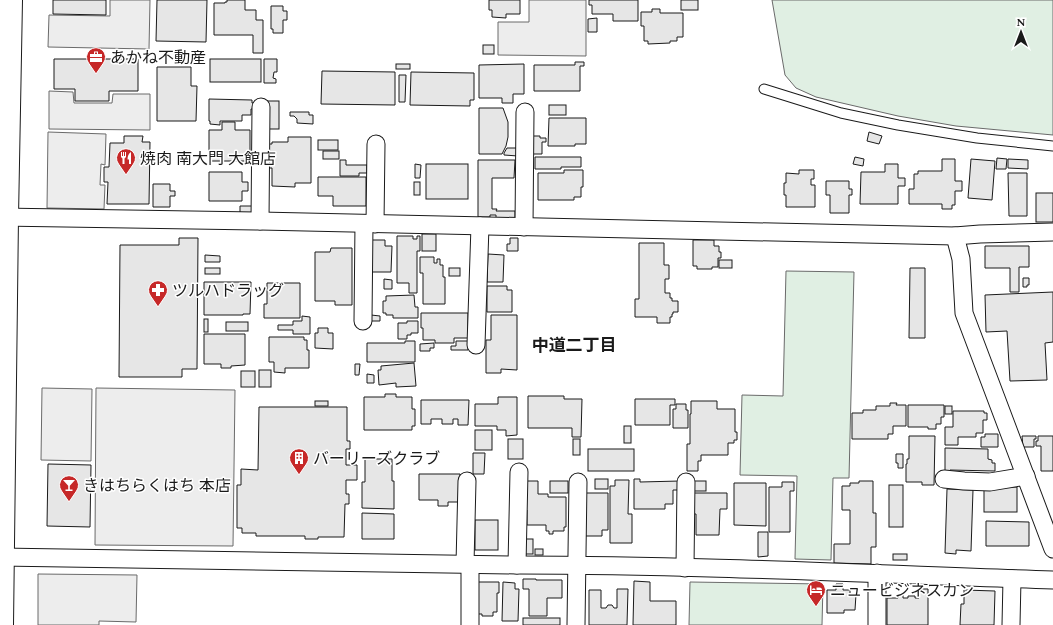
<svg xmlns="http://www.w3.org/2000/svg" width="1053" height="625" viewBox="0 0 1053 625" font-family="Spectral,'Noto Sans JP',serif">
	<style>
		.green { fill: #e0efe3; stroke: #6a6a6a }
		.parking { fill: #ededed; stroke: #6a6a6a }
		.building { fill: #e6e6e6; stroke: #1a1a1a }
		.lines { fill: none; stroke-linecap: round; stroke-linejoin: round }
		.lane-casing { stroke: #1a1a1a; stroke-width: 11 }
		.street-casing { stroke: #1a1a1a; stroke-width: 19 }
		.secondary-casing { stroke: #1a1a1a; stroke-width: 24 }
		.lane { stroke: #fff; stroke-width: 9 }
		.street { stroke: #fff; stroke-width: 17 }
		.secondary { stroke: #fff; stroke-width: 22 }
		.labels { text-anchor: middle; stroke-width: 3; stroke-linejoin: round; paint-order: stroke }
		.poi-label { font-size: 16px; fill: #1a1a1a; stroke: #fff; text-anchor: start }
		.neighbourhood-label { font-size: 17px; font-weight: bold; fill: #1a1a1a; stroke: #fff }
	</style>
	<rect width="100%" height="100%" fill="#fff"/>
	<g class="green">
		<path d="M 772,0 L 1053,0 L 1053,135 L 956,126 L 898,116 L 816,97 L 796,88 L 785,75 Z"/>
		<path d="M 786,271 L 854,272 L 849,478 L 833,478 L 831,560 L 795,559 L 797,476 L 740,475 L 742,395 L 783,396 Z"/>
		<path d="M 690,582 L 823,584 L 822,625 L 689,625 Z"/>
	</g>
	<g class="parking">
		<path d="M 110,0 L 150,0 L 149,49 L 48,47 L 49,15 L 110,16 Z"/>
		<path d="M 529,0 L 586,0 L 586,56 L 498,55 L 498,22 L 529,22 Z"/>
		<path d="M 49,91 L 73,92 L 74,103 L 112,103 L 113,94 L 150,94 L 150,130 L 49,129 Z"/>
		<path d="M 48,132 L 106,134 L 105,165 L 101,164 L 100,185 L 105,185 L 104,209 L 47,208 Z"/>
		<path d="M 42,388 L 92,389 L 91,461 L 41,460 Z"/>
		<path d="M 96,388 L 235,390 L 233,546 L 95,545 Z"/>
		<path d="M 38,574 L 137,575 L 136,622 L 99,621 L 99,625 L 38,625 Z"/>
	</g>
	<g class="building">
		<path d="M 53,0 L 106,0 L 106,15 L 53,14 Z"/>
		<path d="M 157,0 L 207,0 L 206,42 L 156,41 Z"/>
		<path d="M 227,0 L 245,0 L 245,10 L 256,10 L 256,20 L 263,20 L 263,53 L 253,53 L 253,35 L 214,35 L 214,3 L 225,3 L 225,2 L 227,2 Z"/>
		<path d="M 489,0 L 520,0 L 520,14 L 506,14 L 506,18 L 492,17 L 492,10 L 489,10 Z"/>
		<path d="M 589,0 L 638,0 L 638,21 L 613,21 L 613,14 L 592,14 L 592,5 L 589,5 Z"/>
		<rect x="681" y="0" width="17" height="10"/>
		<path d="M 271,6 L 283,6 L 283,11 L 287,11 L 287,20 L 283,20 L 283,33 L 273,33 L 273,29 L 271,29 Z"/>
		<path d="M 652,9 L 660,9 L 660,13 L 683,13 L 683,37 L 677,37 L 677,41 L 670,41 L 670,43 L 648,44 L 648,41 L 644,41 L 644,26 L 641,26 L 641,12 L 652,12 Z"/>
		<path d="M 597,18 L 597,32 L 588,32 L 588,19 Z"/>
		<rect x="483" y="45" width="11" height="9"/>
		<path d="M 54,59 L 138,59 L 138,91 L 109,91 L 109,101 L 75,101 L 75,89 L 54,89 Z"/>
		<rect x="210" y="59" width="51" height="23"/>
		<path d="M 264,59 L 277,59 L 277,72 L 274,72 L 273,78 L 276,79 L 276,83 L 264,83 Z"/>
		<path d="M 575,62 L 584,62 L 584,66 L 580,66 L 580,91 L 534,91 L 534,65 L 575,65 Z"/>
		<rect x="396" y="64" width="14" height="5"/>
		<path d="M 524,64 L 524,94 L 513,94 L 513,103 L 502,103 L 502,98 L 479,98 L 479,65 Z"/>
		<path d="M 157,67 L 191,67 L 191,86 L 197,86 L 196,121 L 157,121 Z"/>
		<path d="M 322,71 L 395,72 L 395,105 L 321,104 Z"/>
		<path d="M 411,72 L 474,73 L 474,100 L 470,100 L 470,106 L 410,105 Z"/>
		<path d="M 399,75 L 406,75 L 405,102 L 399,102 Z"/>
		<path d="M 209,99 L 252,100 L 252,103 L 256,103 L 256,109 L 251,109 L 251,115 L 242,115 L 242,121 L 220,121 L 220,125 L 210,124 L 210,121 L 209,121 Z"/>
		<rect x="267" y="101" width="12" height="28"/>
		<rect x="549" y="105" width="17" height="10"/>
		<path d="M 479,108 L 503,108 L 508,122 L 508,137 L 506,146 L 502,154 L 479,154 Z"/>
		<path d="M 290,112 L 309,112 L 309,115 L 313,115 L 313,124 L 297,123 L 297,119 L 294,116 L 290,116 Z"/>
		<path d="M 549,118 L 586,118 L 586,144 L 575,144 L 575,146 L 548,146 Z"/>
		<path d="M 222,122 L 235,122 L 235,130 L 250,130 L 250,161 L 209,161 L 209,130 L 222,130 Z"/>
		<path d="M 869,132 L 882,136 L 879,144 L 867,141 Z"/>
		<path d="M 124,136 L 143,136 L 142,142 L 150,142 L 149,204 L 107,204 L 108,182 L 104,182 L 104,167 L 109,167 L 110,143 L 124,143 Z"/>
		<path d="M 532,136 L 540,136 L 540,138 L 546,138 L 546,142 L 542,142 L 542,154 L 532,154 Z"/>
		<path d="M 288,137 L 311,137 L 311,183 L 295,183 L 295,187 L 272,186 L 272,168 L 269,168 L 269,144 L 272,144 L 272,142 L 288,142 Z"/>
		<rect x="318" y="140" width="20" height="10"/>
		<path d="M 507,148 L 518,148 L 518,156 L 504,155 L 504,153 Z"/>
		<rect x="323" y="151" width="16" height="8"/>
		<path d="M 535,157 L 581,157 L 581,167 L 561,167 L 561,169 L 535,169 Z"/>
		<path d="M 855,157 L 864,159 L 863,166 L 853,164 Z"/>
		<path d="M 997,158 L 1007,159 L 1006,169 L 996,169 Z"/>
		<path d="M 942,159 L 955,159 L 955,181 L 962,181 L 962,191 L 955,191 L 955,205 L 952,205 L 952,209 L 942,209 L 942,204 L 909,204 L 909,189 L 914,189 L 914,174 L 918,174 L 918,171 L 942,171 Z"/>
		<path d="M 971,159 L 995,161 L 992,200 L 968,198 Z"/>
		<path d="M 1008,159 L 1028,160 L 1028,169 L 1008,168 Z"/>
		<path d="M 340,160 L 346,160 L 346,165 L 367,165 L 367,173 L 359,173 L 359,176 L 340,176 Z"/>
		<path d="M 478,160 L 515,160 L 514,178 L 492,178 L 492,209 L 497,209 L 496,211 L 515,211 L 515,219 L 496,219 L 496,215 L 490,215 L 490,217 L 478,217 Z"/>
		<path d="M 415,164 L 421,165 L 420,178 L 415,178 Z"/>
		<rect x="426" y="164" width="42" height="35"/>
		<path d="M 885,164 L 898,164 L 898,178 L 905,178 L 905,186 L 898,186 L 898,204 L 860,204 L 861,172 L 885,172 Z"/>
		<path d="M 564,170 L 583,170 L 583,187 L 581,187 L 581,197 L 574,197 L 574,200 L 538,200 L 538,173 L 564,173 Z"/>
		<path d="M 799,170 L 814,170 L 814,179 L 811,179 L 811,185 L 815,185 L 815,207 L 786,207 L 786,195 L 784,195 L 784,183 L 786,183 L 786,173 L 799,174 Z"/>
		<path d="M 209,172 L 242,172 L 242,182 L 248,182 L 248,191 L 242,191 L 242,201 L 209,201 Z"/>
		<path d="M 1008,173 L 1027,173 L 1027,216 L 1009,216 Z"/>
		<path d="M 318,177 L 366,177 L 366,206 L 333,206 L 333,196 L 318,196 Z"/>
		<path d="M 826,181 L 849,181 L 849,189 L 852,189 L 852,195 L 849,195 L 849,213 L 830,213 L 830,195 L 826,195 Z"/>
		<rect x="414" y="182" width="6" height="13"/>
		<path d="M 153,184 L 170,184 L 170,191 L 175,191 L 175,196 L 170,196 L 170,207 L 153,207 Z"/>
		<rect x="1036" y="193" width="17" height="29"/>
		<path d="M 240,206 L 255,206 L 255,211 L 250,215 L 240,215 Z"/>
		<rect x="422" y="234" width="14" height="17"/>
		<path d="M 397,236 L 413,236 L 413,239 L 417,239 L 417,236 L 420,236 L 420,251 L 417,251 L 417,293 L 409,293 L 409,283 L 397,283 Z"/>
		<path d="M 179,238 L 198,238 L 197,369 L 182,369 L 182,377 L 119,377 L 120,245 L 179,245 Z"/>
		<path d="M 510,238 L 518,238 L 518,251 L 507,251 L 507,244 L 510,244 Z"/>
		<path d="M 368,240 L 385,240 L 385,246 L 392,246 L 391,272 L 370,272 Z"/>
		<path d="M 693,240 L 714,240 L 714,246 L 719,246 L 719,252 L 721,252 L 721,258 L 718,258 L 718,267 L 712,267 L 712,269 L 697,269 L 697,266 L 693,266 Z"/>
		<path d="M 639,243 L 664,243 L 664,265 L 669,265 L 669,279 L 665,279 L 665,293 L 670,293 L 670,298 L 672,298 L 672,301 L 678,301 L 678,312 L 673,312 L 673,314 L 672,314 L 672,317 L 670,317 L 670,323 L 657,323 L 657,317 L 635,317 L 635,299 L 639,299 Z"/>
		<path d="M 985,246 L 1029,246 L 1029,267 L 1019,267 L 1019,292 L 1010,292 L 1010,268 L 985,268 Z"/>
		<path d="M 331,248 L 352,248 L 352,305 L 335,305 L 335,301 L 315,301 L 315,252 L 330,252 Z"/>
		<path d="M 488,254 L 504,255 L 503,282 L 487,282 Z"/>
		<path d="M 205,255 L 220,256 L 220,262 L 205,262 Z"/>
		<path d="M 420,257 L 434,257 L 434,263 L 437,263 L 437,259 L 440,259 L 440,265 L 443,265 L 443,277 L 445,277 L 445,304 L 423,304 L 423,273 L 420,273 Z"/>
		<rect x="719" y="260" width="13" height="8"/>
		<rect x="205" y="268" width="15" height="6"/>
		<rect x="449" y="268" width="11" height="8"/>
		<path d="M 910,268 L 925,268 L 925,338 L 909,338 Z"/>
		<path d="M 1023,278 L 1029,278 L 1029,285 L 1027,285 L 1027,287 L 1023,287 Z"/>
		<path d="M 384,279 L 392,280 L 392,289 L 384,289 Z"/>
		<path d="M 204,282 L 251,282 L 250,314 L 243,314 L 243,315 L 204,315 Z"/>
		<path d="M 267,283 L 300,283 L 300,318 L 264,318 L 264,304 L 267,304 Z"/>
		<path d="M 487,286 L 507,286 L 507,290 L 512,290 L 512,312 L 487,312 Z"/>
		<path d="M 1053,292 L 1053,342 L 1045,343 L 1047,380 L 1010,381 L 1007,331 L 986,332 L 985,295 Z"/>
		<path d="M 414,295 L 415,307 L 418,307 L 418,318 L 393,318 L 393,315 L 386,315 L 386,313 L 383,313 L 383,301 L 386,301 L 386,296 Z"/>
		<path d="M 421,313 L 468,313 L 468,338 L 454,338 L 454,343 L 435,343 L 435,340 L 423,340 L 423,328 L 421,328 Z"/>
		<path d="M 371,315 L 380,316 L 380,321 L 368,321 Z"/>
		<path d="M 491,315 L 517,315 L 517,370 L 501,369 L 501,373 L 486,373 L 486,340 L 491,340 Z"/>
		<path d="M 302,316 L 310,317 L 310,334 L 293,334 L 293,330 L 278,330 L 278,325 L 293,325 L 293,321 L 302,321 Z"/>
		<rect x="204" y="319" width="4" height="13"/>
		<path d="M 407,321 L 418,321 L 418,333 L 411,333 L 411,335 L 407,335 L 407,339 L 398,339 L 398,323 L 407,323 Z"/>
		<rect x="226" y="322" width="22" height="9"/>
		<path d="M 318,328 L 328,328 L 328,333 L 333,333 L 333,349 L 315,348 L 315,333 L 318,333 Z"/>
		<path d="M 204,334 L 245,334 L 245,365 L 231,366 L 231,368 L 221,368 L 221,364 L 204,364 Z"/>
		<path d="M 269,337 L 304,337 L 304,340 L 307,340 L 307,350 L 309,350 L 309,368 L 285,368 L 285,373 L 274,372 L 274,362 L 269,362 Z"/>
		<path d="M 405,341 L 415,341 L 415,362 L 367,362 L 367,343 L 405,343 Z"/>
		<path d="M 456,341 L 468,341 L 468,350 L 451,350 L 451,346 L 456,346 Z"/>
		<path d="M 434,343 L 434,348 L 430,348 L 430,351 L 420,351 L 420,344 Z"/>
		<path d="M 414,363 L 416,386 L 396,387 L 396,383 L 379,385 L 378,370 L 381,370 L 381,366 Z"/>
		<path d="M 355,364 L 360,364 L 359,375 L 355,375 Z"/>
		<rect x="259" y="370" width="12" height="17"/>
		<rect x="241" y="371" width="14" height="16"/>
		<path d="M 367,374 L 374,375 L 374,383 L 367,383 Z"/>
		<path d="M 385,394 L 396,394 L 396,397 L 412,397 L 412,409 L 415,409 L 415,426 L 412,426 L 412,430 L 364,430 L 364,397 L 385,397 Z"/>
		<path d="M 528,396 L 564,396 L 564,399 L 582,399 L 581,437 L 572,437 L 572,428 L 528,428 Z"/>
		<path d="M 498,397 L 517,397 L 517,435 L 506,436 L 506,430 L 497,430 L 497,426 L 475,426 L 475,404 L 498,404 Z"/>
		<path d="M 635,399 L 675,399 L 675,405 L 670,405 L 670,425 L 635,425 Z"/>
		<path d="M 421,400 L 469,400 L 468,425 L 458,425 L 458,419 L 453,419 L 453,424 L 442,424 L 442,419 L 431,419 L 431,424 L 421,424 Z"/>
		<rect x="315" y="401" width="13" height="5"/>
		<path d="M 691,401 L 717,401 L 717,409 L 735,409 L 735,432 L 737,432 L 737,440 L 734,440 L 734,443 L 728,443 L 728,455 L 701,455 L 701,461 L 698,461 L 698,471 L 687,471 L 687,444 L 690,444 L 690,414 L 691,414 Z"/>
		<path d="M 890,403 L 897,403 L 896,405 L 906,405 L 906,426 L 893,426 L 893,434 L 888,434 L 888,439 L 852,439 L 852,413 L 863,413 L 863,410 L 876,410 L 876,406 L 890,406 Z"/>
		<path d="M 676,404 L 686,404 L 686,410 L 688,410 L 688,428 L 673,428 L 673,409 L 676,409 Z"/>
		<path d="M 908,405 L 944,405 L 944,417 L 941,417 L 941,424 L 936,424 L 936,429 L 928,429 L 928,427 L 908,427 Z"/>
		<rect x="945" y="406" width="7" height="8"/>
		<path d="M 259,407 L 347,407 L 347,441 L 350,441 L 350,449 L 346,449 L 346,465 L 357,465 L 357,480 L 346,480 L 346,494 L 349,494 L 349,504 L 345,504 L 344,537 L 318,537 L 318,539 L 305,539 L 305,536 L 256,536 L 256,533 L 242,533 L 242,528 L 237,528 L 237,485 L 241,485 L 241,469 L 258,470 Z"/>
		<path d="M 953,411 L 984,411 L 984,413 L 987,413 L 987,420 L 983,420 L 983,433 L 976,433 L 976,437 L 958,437 L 958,445 L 945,445 L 945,427 L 953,427 Z"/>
		<rect x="624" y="426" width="7" height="17"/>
		<rect x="475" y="430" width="17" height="20"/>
		<path d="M 985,434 L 998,434 L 998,447 L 981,447 L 981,437 L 985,437 Z"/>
		<path d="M 909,436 L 935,436 L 934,485 L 922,485 L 922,482 L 906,482 L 906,464 L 907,464 L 907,459 L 909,459 Z"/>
		<path d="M 1022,436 L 1036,436 L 1036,439 L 1034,439 L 1034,447 L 1023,447 Z"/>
		<path d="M 1038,436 L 1053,436 L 1053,471 L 1041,471 L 1041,446 L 1036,446 L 1036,441 L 1038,441 Z"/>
		<rect x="508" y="439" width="15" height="20"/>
		<rect x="573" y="439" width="7" height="16"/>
		<path d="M 945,448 L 988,449 L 988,459 L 992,460 L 992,463 L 995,463 L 995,471 L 950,470 L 950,474 L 945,474 Z"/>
		<rect x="588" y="449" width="46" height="22"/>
		<path d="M 473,453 L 485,453 L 484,474 L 473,474 Z"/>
		<path d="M 896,454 L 903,454 L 903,468 L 898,468 L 898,463 L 896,463 Z"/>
		<path d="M 365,459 L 392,459 L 392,481 L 394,481 L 394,509 L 362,508 L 362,482 L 365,482 Z"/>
		<path d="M 48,464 L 91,465 L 90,527 L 47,526 Z"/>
		<path d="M 419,474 L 460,474 L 460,502 L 448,502 L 448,506 L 438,506 L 438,500 L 419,500 Z"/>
		<rect x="595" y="479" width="13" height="10"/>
		<path d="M 634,479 L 640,479 L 640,482 L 680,481 L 680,490 L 673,490 L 673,504 L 665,504 L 665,509 L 634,509 Z"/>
		<path d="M 615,480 L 629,480 L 628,514 L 632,514 L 632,543 L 610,543 L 610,486 L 615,486 Z"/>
		<path d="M 524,481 L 538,481 L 538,494 L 548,494 L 548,497 L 566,497 L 566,527 L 564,527 L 564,531 L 553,531 L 553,534 L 549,534 L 549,531 L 546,531 L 546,525 L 527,525 L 527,510 L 524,510 Z"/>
		<rect x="550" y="481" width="18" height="12"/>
		<rect x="694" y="481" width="12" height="10"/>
		<path d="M 859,481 L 873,481 L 873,513 L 876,513 L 876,547 L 871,547 L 871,564 L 834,563 L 834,544 L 850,544 L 850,510 L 842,510 L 842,486 L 850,486 L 850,483 L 859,483 Z"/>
		<path d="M 782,482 L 794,482 L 794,491 L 790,491 L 790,532 L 769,532 L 769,487 L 782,487 Z"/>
		<path d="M 734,483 L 766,483 L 766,526 L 734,525 Z"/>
		<rect x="889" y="485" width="14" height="42"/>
		<rect x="984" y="487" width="33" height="25"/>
		<path d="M 947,489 L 973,490 L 971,551 L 956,550 L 956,554 L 945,553 Z"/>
		<path d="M 585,493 L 608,493 L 608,530 L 602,530 L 602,536 L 585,536 Z"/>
		<path d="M 694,493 L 727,493 L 727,509 L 720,509 L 719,535 L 696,535 L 696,514 L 694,514 Z"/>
		<path d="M 362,513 L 394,514 L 394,539 L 362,539 Z"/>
		<rect x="475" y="520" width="23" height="30"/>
		<path d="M 986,521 L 1029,522 L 1029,546 L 986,546 Z"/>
		<path d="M 758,532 L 768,532 L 768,556 L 758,557 Z"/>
		<rect x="523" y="539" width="10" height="15"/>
		<rect x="535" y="549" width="8" height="6"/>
		<rect x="893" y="554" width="14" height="6"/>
		<path d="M 523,579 L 536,579 L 536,580 L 562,580 L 562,598 L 547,598 L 547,616 L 529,616 L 529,589 L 523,589 Z"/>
		<path d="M 634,581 L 650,582 L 650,601 L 676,601 L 676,625 L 633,625 Z"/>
		<path d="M 477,582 L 499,582 L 499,593 L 497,593 L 497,612 L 493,612 L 493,616 L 482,616 L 482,614 L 477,614 Z"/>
		<path d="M 503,582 L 515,583 L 515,589 L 519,589 L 518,621 L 502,621 Z"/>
		<path d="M 836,584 L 843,584 L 843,590 L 850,590 L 850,594 L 856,594 L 855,610 L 844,610 L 844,613 L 827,613 L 827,590 L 836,590 Z"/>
		<path d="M 617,589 L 628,589 L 627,625 L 589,625 L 589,590 L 601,590 L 601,608 L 606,608 L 608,605 L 612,605 L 614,608 L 617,608 Z"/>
		<path d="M 919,589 L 928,589 L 928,625 L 887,625 L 887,598 L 898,598 L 898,595 L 903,595 L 903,598 L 908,598 L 908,596 L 915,596 L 915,598 L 919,598 Z"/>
		<path d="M 964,590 L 995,591 L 994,625 L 960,625 L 961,604 L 964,604 Z"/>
		<rect x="523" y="618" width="37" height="7"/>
	</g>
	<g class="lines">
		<defs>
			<path id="lane" d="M 764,89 L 841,113 L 898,125 L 977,138 L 1053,146"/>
			<g id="street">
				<path d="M 0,217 L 260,221 L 955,236 L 980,234 L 1053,232"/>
				<path d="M 260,221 L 261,107"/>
				<path d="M 375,224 L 376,144"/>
				<path d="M 524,227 L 525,112"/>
				<path d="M 955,236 L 961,259 L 964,313 L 1053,549"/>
				<path d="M 363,321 L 364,224"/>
				<path d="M 476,345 L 480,226"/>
				<path d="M 944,479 L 964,481 L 990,482 L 1026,476"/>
				<path d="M 0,557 L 517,565 C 696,565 875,574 1053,580"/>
				<path d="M 465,564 L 467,481"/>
				<path d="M 470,564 L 470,625"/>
				<path d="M 517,565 L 519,472"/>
				<path d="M 685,568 L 686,482"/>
				<path d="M 576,625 L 578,482"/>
				<path d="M 877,625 L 877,573"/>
				<path d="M 1011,625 L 1012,579"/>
			</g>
			<path id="secondary" d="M 2,625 L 7,217 L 11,0"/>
		</defs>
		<use href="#lane" class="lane-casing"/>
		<use href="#street" class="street-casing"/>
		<use href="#secondary" class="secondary-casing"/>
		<use href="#lane" class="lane"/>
		<use href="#street" class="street"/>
		<use href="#secondary" class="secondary"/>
	</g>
	<defs>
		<symbol id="office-pin" viewBox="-11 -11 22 30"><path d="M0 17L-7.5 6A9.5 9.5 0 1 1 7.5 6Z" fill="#c62828" stroke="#fff"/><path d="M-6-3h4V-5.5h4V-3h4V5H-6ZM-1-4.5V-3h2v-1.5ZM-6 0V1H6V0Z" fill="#fff"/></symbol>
		<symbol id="restaurant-pin" viewBox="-11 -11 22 30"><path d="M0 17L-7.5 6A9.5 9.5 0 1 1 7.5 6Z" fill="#c62828" stroke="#fff"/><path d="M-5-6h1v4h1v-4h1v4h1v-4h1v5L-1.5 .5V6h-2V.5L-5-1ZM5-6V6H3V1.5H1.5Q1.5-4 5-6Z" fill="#fff"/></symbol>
		<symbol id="pharmacy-pin" viewBox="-11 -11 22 30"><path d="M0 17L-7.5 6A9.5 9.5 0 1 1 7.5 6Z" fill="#c62828" stroke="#fff"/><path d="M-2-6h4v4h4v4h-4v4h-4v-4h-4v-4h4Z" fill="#fff"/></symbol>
		<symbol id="building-pin" viewBox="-11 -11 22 30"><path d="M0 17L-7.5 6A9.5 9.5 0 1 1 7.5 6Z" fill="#c62828" stroke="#fff"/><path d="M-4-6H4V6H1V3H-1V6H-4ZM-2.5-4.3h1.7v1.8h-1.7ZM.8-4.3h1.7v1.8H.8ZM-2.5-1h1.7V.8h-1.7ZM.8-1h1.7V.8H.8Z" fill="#fff"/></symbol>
		<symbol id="bar-pin" viewBox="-11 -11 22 30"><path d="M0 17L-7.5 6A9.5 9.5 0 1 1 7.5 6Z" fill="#c62828" stroke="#fff"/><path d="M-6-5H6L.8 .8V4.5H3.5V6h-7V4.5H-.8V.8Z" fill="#fff"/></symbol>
		<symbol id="hotel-pin" viewBox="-11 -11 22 30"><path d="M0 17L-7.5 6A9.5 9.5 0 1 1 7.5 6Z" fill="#c62828" stroke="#fff"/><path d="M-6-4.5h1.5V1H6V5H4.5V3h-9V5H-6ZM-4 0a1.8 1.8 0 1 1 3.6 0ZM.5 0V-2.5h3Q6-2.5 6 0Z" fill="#fff"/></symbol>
	</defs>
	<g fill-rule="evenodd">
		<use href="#office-pin" x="85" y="46" width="22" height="30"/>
		<use href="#restaurant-pin" x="115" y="147" width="22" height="30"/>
		<use href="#pharmacy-pin" x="147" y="279" width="22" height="30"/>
		<use href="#building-pin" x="288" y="447" width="22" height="30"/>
		<use href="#bar-pin" x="58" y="474" width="22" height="30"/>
		<use href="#hotel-pin" x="805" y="579" width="22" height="30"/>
	</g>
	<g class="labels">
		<g class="poi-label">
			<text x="110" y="63">あかね不動産</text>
			<text x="140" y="164">焼肉 南大門 大館店</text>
			<text x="172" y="296">ツルハドラッグ</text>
			<text x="313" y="464">バーリーズクラブ</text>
			<text x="83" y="491">きはちらくはち 本店</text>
			<text x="830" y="596">ニュービジネスカン</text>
		</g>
		<g class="neighbourhood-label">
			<text x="574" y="351">中道二丁目</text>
		</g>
	</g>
	<g transform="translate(1021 32)" stroke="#ffffff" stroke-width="3" paint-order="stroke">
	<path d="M0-3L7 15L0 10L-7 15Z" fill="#1a1a1a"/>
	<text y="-6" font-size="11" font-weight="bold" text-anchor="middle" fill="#1a1a1a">N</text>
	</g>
</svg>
